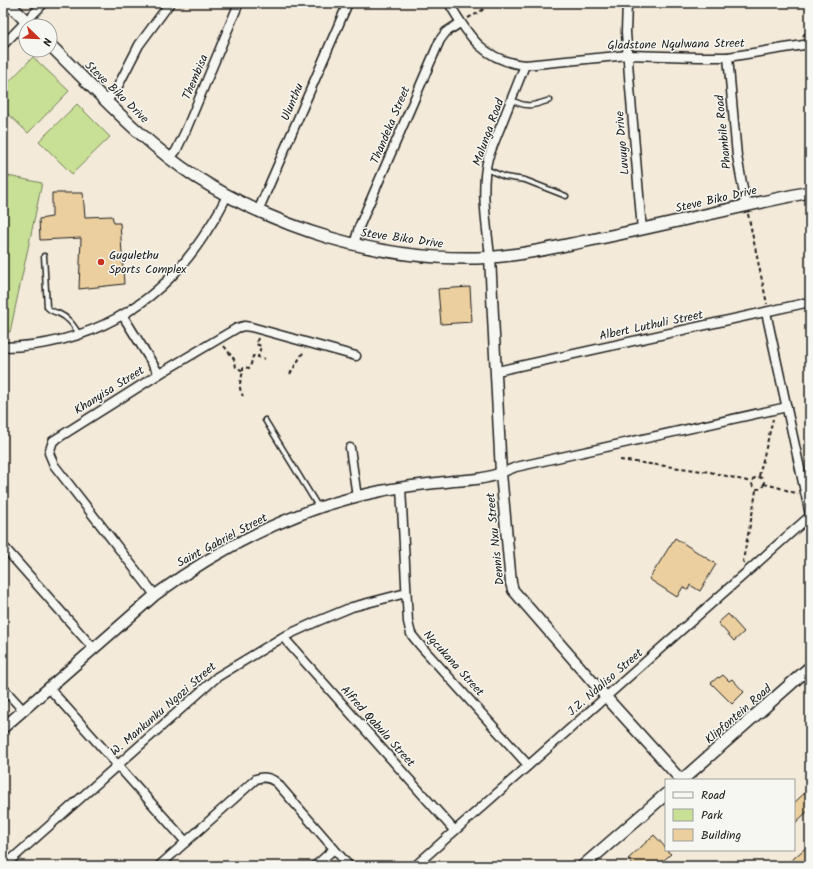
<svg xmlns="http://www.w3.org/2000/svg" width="813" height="869" viewBox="0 0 813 869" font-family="Kalam,sans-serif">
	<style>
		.green { fill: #c8e096; stroke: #727e59 }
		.building { fill: #ebcf9f; stroke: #1c1c1c }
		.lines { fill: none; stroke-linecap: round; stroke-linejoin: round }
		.service-casing { stroke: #1c1c1c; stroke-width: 7 }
		.minor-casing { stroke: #1c1c1c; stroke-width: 11 }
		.tertiary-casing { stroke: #1c1c1c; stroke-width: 13 }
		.secondary-casing { stroke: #1c1c1c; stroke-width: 14 }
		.path { stroke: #1c1c1c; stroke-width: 2; stroke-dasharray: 4 3; stroke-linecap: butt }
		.service { stroke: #f6f6f2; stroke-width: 4 }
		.minor { stroke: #f6f6f2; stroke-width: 8 }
		.tertiary { stroke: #f6f6f2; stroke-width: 10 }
		.secondary { stroke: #f6f6f2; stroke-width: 11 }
		.poi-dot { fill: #c8321e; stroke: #f6f6f2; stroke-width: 1.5 }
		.labels { text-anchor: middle; stroke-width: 3; stroke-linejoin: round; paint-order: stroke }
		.street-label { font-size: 12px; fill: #1c1c1c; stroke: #f6f6f2 }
		.poi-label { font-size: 12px; fill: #1c1c1c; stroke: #f6f6f2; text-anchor: start }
	</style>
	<rect width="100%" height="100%" fill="#f3ead9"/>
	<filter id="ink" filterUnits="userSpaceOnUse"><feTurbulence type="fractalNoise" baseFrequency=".025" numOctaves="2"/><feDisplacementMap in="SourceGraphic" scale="8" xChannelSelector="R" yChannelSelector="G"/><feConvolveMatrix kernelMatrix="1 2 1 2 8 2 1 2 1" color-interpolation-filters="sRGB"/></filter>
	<g filter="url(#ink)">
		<g class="green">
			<path d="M 33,57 L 69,91 L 28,133 L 3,109 L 3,88 Z"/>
			<path d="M 77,104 L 110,137 L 72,174 L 39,141 Z"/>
			<path d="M 3,175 L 42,183 L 10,332 L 3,331 Z"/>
		</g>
		<g class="building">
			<path d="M 52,193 L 83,193 L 85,217 L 112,216 L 114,223 L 120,223 L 124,284 L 79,289 L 81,238 L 40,240 L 39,219 L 52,217 Z"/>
			<path d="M 470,287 L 472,322 L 441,324 L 438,289 Z"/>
			<path d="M 675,538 L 716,564 L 700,591 L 690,585 L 688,590 L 683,587 L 677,597 L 649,579 Z"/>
			<path d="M 728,614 L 744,632 L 734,641 L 718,623 Z"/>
			<path d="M 723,675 L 729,681 L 732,679 L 744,692 L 732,704 L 711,683 L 718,677 L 719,678 Z"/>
			<path d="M 810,788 L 810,809 L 794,824 L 794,803 Z"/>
			<path d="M 654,835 L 666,848 L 666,850 L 671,854 L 657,866 L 634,866 L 628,859 Z"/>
			<path d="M 810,844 L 810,863 L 806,866 L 785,866 Z"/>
		</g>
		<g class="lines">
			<defs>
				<g id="service">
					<path d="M 512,100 C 529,109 533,105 550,100"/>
					<path d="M 486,169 L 505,177 L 525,180 L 566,196"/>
					<path d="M 44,256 L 47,307 C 50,311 54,312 58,313 C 69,318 73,325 79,334"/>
					<path d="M 265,420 L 319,508"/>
				</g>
				<g id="minor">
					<path d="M 449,3 C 468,36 484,61 525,65 L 628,55 L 699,57 L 728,57 L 810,44"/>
					<path d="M 627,3 L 626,32 L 629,76 L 642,230"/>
					<path d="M 3,45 L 44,3"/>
					<path d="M 728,57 L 737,156 L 746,205"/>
					<path d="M 107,101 L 118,86 L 139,45 L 170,3"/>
					<path d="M 170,158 L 176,151 L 186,130 L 239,3"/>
					<path d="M 258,211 L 348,3"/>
					<path d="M 354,245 L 359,227 L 440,40 L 446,32 L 460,23"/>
					<path d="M 490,257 C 487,226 480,189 488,158 L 525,65"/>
					<path d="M 766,312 L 810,515"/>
					<path d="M 123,316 L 159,374"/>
					<path d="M 3,347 C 87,346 157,307 203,237 C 212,223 221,210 227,195"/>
					<path d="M 497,371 L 810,302"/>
					<path d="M 350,448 L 357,497"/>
					<path d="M 501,473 L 516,467 L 787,407"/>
					<path d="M 401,487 L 408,622 L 411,634 L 419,644 L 528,765"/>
					<path d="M 3,546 L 93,648"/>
					<path d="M 155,595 L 54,465 L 49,453 L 53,441 L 159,374 L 237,328 L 244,326 L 251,327 L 356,356"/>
					<path d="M 283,637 L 454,830"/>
					<path d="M 3,688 L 23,710"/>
					<path d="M 49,688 L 186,842"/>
					<path d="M 4,866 L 217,677 L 283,637 L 318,621 L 352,607 L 406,593"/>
					<path d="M 159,866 L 256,779 C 264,776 271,778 277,783 L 349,866"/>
					<path d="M 315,866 L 334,849"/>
					<path d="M 415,866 L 810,516"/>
				</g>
				<g id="tertiary">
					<path d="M 490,257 L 501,473 L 511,583 L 513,590 L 606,697 L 681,780"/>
					<path d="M 3,728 L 155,595 C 222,546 300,507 381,491 C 405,486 429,484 453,481 C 469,480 486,479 501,473"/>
				</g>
				<g id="secondary">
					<path d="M 8,3 L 31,26"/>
					<path d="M 50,45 C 94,88 143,143 196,177 C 280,230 378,260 477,258 C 512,257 547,249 581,242 C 658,227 733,207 810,192"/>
					<path d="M 682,780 L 810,667"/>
					<path d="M 583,866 L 666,794"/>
				</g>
			</defs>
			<use href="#service" class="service-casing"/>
			<use href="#minor" class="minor-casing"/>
			<use href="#tertiary" class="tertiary-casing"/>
			<use href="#secondary" class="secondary-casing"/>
			<g class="path">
				<path d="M 468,18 L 480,12 L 490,3"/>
				<path d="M 803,36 L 810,28"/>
				<path d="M 748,214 L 767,304"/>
				<path d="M 258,338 L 256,344 L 261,346 L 258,357 L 265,359"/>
				<path d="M 224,346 L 234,359 L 236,367 L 243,371 C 241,382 237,385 243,396"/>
				<path d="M 243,371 L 243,367 L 250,368 L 253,356 L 258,357"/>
				<path d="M 290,374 L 304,351"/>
				<path d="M 620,460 L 710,472 L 751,482"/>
				<path d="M 759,476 L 773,419"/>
				<circle cx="758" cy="483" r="6"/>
				<path d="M 764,484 L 777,487 L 798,494"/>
				<path d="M 744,563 L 743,561 C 747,537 753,514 756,490"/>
			</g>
			<use href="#service" class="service"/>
			<use href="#minor" class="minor"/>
			<use href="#tertiary" class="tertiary"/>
			<use href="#secondary" class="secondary"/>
		</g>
	</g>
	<circle class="poi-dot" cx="101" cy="262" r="4"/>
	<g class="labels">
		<g class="street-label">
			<text transform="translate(676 44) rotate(-1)" y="4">Gladstone Nqulwana Street</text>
			<text transform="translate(195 77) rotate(-67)" y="4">Thembisa</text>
			<text transform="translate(117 92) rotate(44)" y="4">Steve Biko Drive</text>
			<text transform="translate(292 102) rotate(-67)" y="4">Ulunthu</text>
			<text transform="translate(390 125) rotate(-67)" y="4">Thandeka Street</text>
			<text transform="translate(488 132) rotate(-70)" y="4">Malunga Road</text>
			<text transform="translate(723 132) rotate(-96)" y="4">Phambile Road</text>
			<text transform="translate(622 143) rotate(-95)" y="4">Luvuyo Drive</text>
			<text transform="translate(716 199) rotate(-13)" y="4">Steve Biko Drive</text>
			<text transform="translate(402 238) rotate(8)" y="4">Steve Biko Drive</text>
			<text transform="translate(651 325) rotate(-12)" y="4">Albert Luthuli Street</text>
			<text transform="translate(109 390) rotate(-32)" y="4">Khanyisa Street</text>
			<text transform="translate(495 539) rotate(-96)" y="4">Dennis Nxu Street</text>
			<text transform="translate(222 540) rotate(-28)" y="4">Saint Gabriel Street</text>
			<text transform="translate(454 663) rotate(48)" y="4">Ngcukana Street</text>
			<text transform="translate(605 682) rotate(-41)" y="4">J.Z. Ndaliso Street</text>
			<text transform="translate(163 709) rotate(-41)" y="4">W. Mankunku Ngozi Street</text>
			<text transform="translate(738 714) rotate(-41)" y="4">Klipfontein Road</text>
			<text transform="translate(378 726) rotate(48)" y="4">Alfred Qabula Street</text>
		</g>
		<g class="poi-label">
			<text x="109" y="259">Gugulethu<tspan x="109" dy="14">Sports Complex</tspan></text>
		</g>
	</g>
	<rect width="813" height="869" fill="none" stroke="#f6f6f2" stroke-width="16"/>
	<rect x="8" y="8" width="797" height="853" fill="none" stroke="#1c1c1c" stroke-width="1.5" filter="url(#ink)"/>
	<rect x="665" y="779" width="130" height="72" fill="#f6f6f2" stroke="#9f9f9c"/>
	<rect x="673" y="792" width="20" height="6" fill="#f6f6f2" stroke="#9f9f9c"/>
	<text x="701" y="799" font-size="12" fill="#1c1c1c">Road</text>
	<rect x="673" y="809" width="20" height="12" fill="#c8e096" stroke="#9f9f9c"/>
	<text x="701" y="819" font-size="12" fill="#1c1c1c">Park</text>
	<rect x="673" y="829" width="20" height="12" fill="#ebcf9f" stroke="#9f9f9c"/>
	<text x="701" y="839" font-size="12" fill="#1c1c1c">Building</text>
	<g transform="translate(38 38) rotate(113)"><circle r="19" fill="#f6f6f2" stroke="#9f9f9c"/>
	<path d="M0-3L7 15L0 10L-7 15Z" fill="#c8321e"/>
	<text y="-6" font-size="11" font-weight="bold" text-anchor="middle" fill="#1c1c1c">N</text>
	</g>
</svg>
